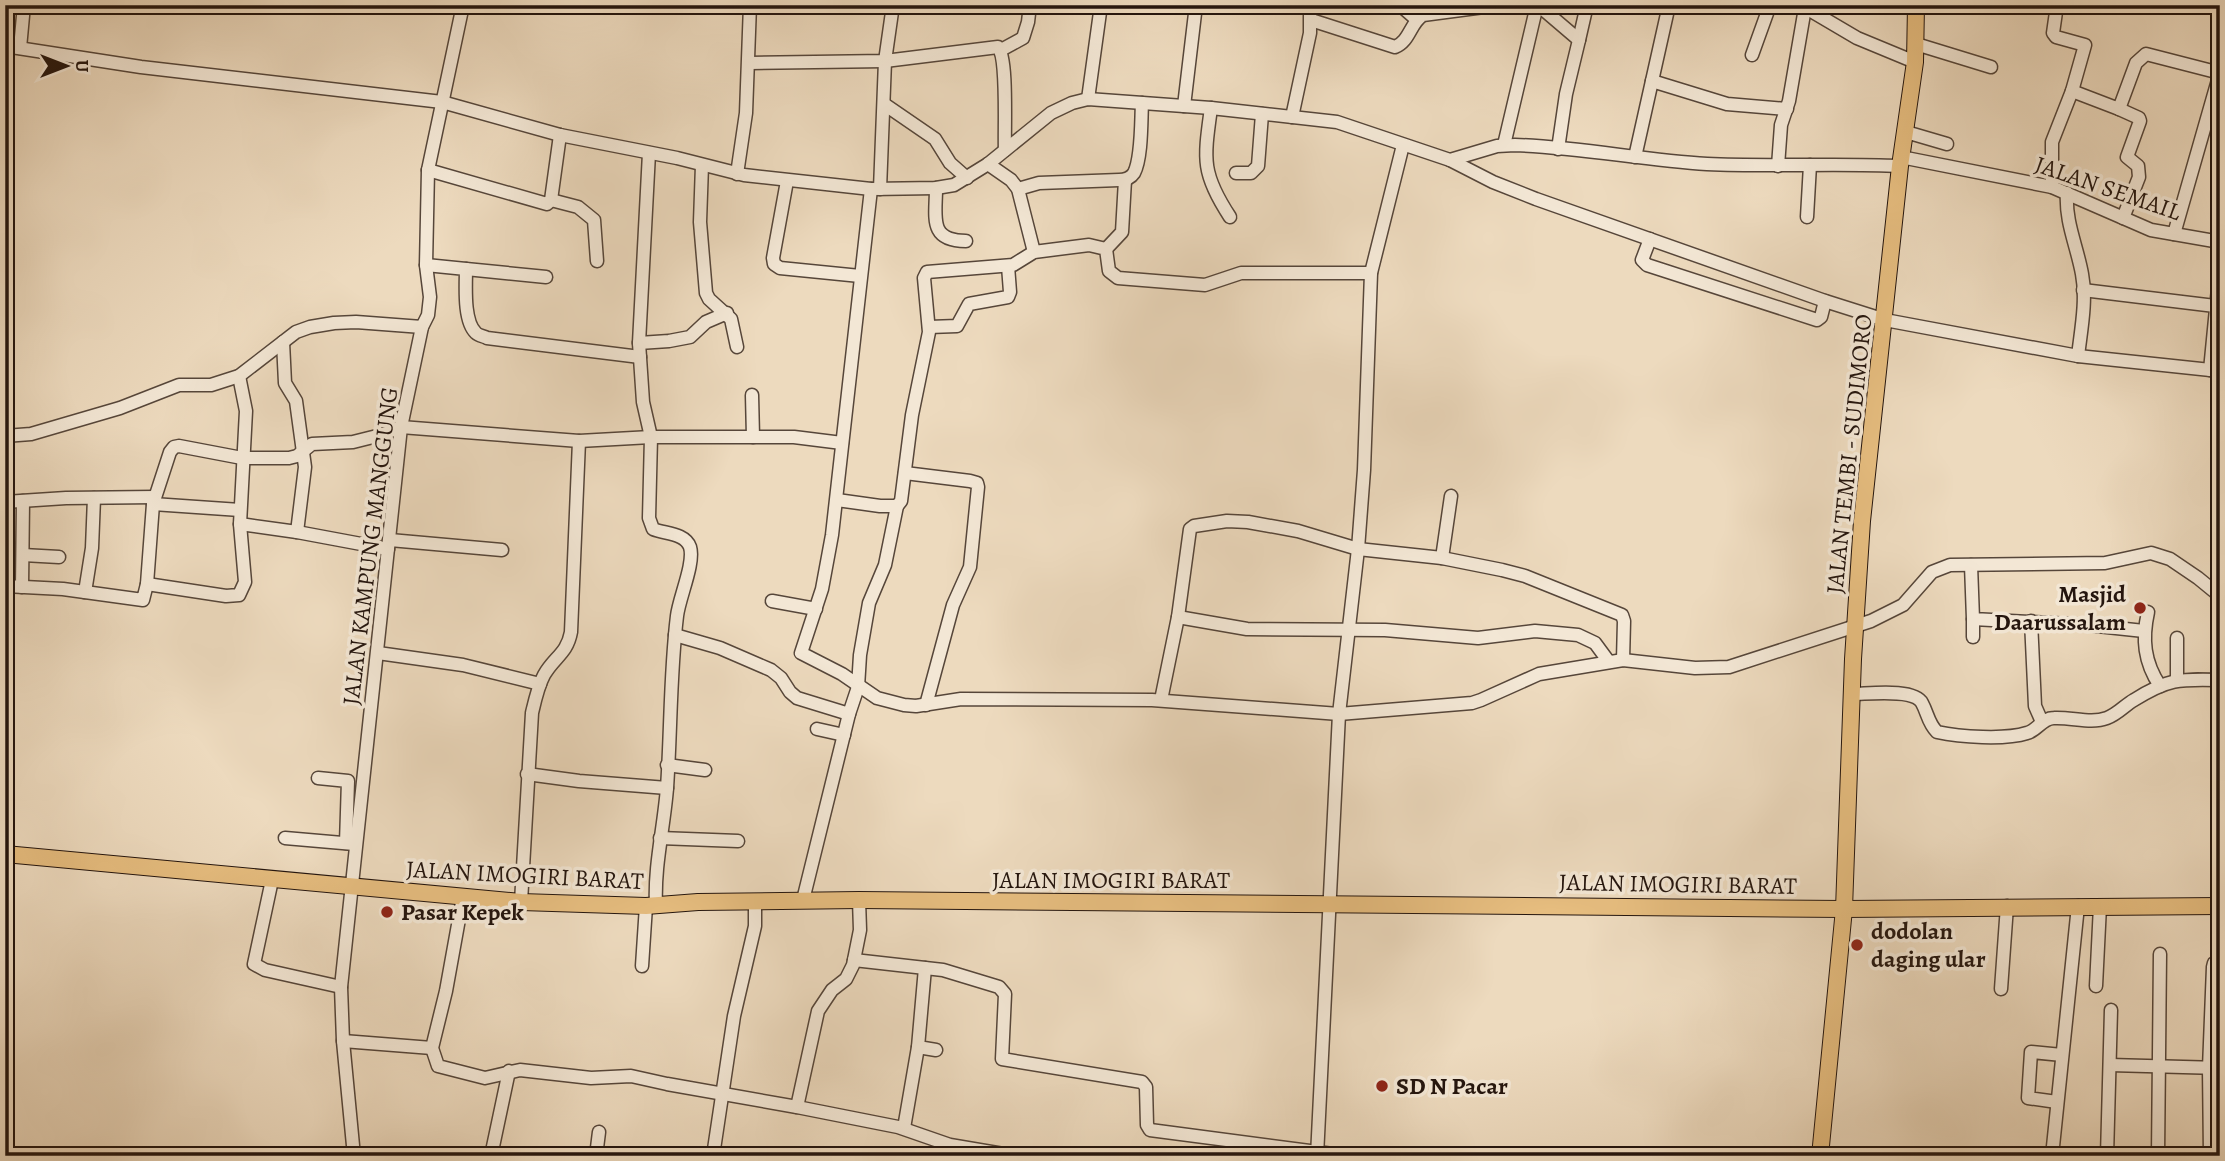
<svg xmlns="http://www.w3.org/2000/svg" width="2225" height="1161" viewBox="0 0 2225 1161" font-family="Alegreya,serif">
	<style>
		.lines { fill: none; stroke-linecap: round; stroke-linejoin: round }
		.minor-casing { stroke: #56463a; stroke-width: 15 }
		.major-casing { stroke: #24150e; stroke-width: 18 }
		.minor { stroke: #f3e7d5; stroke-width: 12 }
		.major { stroke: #e6bd7f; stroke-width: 16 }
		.poi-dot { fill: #8f2418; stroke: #f3e7d5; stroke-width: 2.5 }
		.labels { text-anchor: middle; stroke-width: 7; stroke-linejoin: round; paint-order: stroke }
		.street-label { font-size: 24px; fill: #24150e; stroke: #f3e7d5 }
		.poi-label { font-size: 24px; font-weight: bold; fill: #24150e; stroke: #f3e7d5; text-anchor: start }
	</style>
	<rect width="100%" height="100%" fill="#eddabe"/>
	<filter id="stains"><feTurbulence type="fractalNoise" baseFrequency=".00286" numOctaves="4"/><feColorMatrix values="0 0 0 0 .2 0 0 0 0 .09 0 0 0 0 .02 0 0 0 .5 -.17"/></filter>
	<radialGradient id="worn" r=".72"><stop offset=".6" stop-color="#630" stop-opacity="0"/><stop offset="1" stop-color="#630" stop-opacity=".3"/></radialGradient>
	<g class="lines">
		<defs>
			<g id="minor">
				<path d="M 1400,5 L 1416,19"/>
				<path d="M 1538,5 L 1579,40 L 1566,94 L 1558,149"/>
				<path d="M 1801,5 L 1857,38 L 1915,62"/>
				<path d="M 1311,20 L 1395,47 C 1410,41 1410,23 1423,15 L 1499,5"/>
				<path d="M 1579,40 L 1587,5"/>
				<path d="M 1916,44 L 1991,67"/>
				<path d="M 5,46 L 141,67 L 442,102 L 560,135 L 677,158 L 744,175 L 871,189 L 936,188 L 954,185 L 988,164 L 1051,113 L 1072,103 L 1088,99 L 1211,108 L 1337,122 L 1450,160 L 1497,146 L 1515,145 C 1579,147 1642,160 1707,164 C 1771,167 1835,163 1900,166"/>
				<path d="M 20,48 L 24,5"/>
				<path d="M 1001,50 L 1023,38 L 1028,22 L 1030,5"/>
				<path d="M 1752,55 L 1770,5"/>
				<path d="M 750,63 L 885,61 L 998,47 C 1008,58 1004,131 1005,150"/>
				<path d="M 1652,81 L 1727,104 L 1787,109"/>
				<path d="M 2072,91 L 2119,109 L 2136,63 L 2146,54 L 2220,73 L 2174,234"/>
				<path d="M 1088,99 L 1101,5"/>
				<path d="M 884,104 L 935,139 L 950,163 L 967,178"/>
				<path d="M 1184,106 L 1196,5"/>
				<path d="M 1211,108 C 1204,159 1201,173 1230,217"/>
				<path d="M 2119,109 L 2139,118 L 2140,121 L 2127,157 L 2138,166 L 2139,177 L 2123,218"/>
				<path d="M 1292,117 L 1310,33 L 1310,5"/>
				<path d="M 1906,132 L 1947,144"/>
				<path d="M 1504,145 L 1537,5"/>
				<path d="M 649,153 L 639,343 L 643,402 L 651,437 L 649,518 L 653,529 C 665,534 685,533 690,547 C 695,563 679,598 677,616 C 670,673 671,730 667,788 C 664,827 654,866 656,905"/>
				<path d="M 1635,157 L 1669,5"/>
				<path d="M 1901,157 L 2052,187 L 2151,230 L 2220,242"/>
				<path d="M 1450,160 L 1493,182 L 1536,199 L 1825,301 L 1885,320 L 2078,356 L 2220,371"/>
				<path d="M 988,164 L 1011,180 L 1018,189 L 1034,252"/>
				<path d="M 702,165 L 700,222 L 706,293 L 709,299 L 731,319 L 737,347"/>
				<path d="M 1778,166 L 1781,125 L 1789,101 L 1805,8"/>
				<path d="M 428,170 L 547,204 L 551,200 L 560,135"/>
				<path d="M 1236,173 L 1251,173 L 1258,166 L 1262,114"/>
				<path d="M 737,174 L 746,113 L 750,5"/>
				<path d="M 787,181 L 773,258 L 774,264 L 780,268 L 860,276"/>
				<path d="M 2052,187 L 2052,142 L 2072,91 L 2085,45 L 2056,37 L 2053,33 L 2057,5"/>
				<path d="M 936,188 C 936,217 928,241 966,241"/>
				<path d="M 871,189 L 832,535 L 822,589 L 801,653 L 842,674 L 877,698 L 904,705 L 916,706 L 961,699 L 1152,700 L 1339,714 L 1472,703 L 1481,700 L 1539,674 L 1623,660 L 1695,668 L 1729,667 L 1871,621 L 1903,605 L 1932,572 L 1950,565 L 2105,563 L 2151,553 L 2170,559 L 2198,578 L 2220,596"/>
				<path d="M 880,189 L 885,61 L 893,5"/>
				<path d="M 1018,189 L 1039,183 L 1119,180 C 1125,180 1130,179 1134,173 C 1142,158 1141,121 1142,103"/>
				<path d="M 2067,193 C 2065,222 2077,246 2082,274 C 2087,300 2081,330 2078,356"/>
				<path d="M 551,200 L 578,207 L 594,220 L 597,261"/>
				<path d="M 1807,217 L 1810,165"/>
				<path d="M 1650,239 L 1642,260 L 1647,265 L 1817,320 L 1821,317 L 1825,301"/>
				<path d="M 1106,249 L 1122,232 L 1125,180"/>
				<path d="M 426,265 L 466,269 C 466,285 463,321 476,333 C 479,336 484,336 487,338 L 640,357"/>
				<path d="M 466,269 L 546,277"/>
				<path d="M 2083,290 L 2215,306"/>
				<path d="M 929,327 L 957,326 L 969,304 L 1008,297 L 1010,292 L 1008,266"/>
				<path d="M 283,342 L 285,383 L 296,401 L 305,467 L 297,532"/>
				<path d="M 639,343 L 669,341 L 690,337 L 706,322 L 727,313"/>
				<path d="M 2210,370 L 2220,268"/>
				<path d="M 239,376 L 246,411 L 240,524"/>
				<path d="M 752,395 L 753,437"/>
				<path d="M 5,436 L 31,434 L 120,408 L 179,385 L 211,385 L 239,376 L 296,332 L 310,327 L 334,323 L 356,322 L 422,327"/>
				<path d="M 905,473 L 970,481 L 977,483 L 978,487 L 970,567 L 953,605 L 926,705"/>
				<path d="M 837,500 L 880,506 L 897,506 L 901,501 L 912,415 L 929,332 L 924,278 L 927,272 L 1013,265 L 1034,252 L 1089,245 L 1106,249 L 1109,271 L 1118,278 L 1205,285 L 1241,273 L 1371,273"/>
				<path d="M 5,502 L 66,498 L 155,497"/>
				<path d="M 153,504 L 240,510"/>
				<path d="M 390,540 L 502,550"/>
				<path d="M 23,555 L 59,557"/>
				<path d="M 1442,558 L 1451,496"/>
				<path d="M 1971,565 L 1973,619 L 2088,625 L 2144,631"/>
				<path d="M 147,584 L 226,596 L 239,595 L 245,582 L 240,524 L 297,532 L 388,549"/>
				<path d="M 5,586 L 63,589 L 143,600 L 147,584 L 153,504 L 170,452 L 174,447 L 179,446 L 242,458 L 289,458 L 297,456 L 312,444 L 353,442 L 381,435 L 401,427 L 579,441 L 651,437 L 794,437 L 842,443"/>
				<path d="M 22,587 L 23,501"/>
				<path d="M 85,592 L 92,548 L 94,498"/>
				<path d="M 772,601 L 816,609"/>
				<path d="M 2148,612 C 2142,639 2144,662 2160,686"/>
				<path d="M 1178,617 L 1247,629 L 1385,630 L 1478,638 L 1535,631 L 1578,635 L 1595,643 L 1609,662"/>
				<path d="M 2031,621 L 2035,706 L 2042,722"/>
				<path d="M 675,635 L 720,648 L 771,670 L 781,678 L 790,692 L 797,698 L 849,714"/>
				<path d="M 1973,637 L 1973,619"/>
				<path d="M 2177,638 L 2177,679"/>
				<path d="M 378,653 L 463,665 L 540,684"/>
				<path d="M 1853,694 C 1868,694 1914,688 1922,703 C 1928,714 1928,723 1937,732 C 1960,737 2005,740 2027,733 C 2038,730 2042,718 2054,718 C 2072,717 2091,724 2107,718 C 2118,714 2125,705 2134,700 C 2169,678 2180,679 2220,680"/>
				<path d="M 1161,700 L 1178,617 L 1190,529 L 1194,526 L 1227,521 L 1248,522 L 1298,531 L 1358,549 L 1442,558 L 1502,570 L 1525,576 L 1622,615 L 1624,621 L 1623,660"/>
				<path d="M 817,729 L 844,735"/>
				<path d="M 667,765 L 705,770"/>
				<path d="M 527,774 L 579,781 L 667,788"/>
				<path d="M 318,778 L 348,781 L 346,843"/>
				<path d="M 285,838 L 354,844"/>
				<path d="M 660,838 L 738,841"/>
				<path d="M 272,880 L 254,964 L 265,970 L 341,987"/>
				<path d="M 463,897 L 446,991 L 432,1048 L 438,1066 L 485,1078 L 520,1070 L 591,1078 L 631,1076 L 667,1084 L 797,1107"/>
				<path d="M 803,900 L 849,714 L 858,687 L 860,655 L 869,603 L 885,565 L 897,506"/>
				<path d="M 859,900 L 860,930 L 853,965 L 846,979 L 832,990 L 818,1011 L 797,1107 L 898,1127 L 950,1145 L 1015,1156"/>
				<path d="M 521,902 L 532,713 C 535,700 538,686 544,675 C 554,657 567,654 571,632 L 579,441"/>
				<path d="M 854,960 L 943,970 L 999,987 L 1005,994 L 1002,1059 L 1142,1082 L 1146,1087 L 1147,1125 L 1150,1130 L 1348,1156"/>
				<path d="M 642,966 L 646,906"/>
				<path d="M 925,968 L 918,1047 L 936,1050"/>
				<path d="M 2096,986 L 2100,906"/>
				<path d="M 2001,989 L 2007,906"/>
				<path d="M 343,1041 L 432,1048"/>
				<path d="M 2110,1065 L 2220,1068"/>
				<path d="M 2057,1102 L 2028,1098 L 2031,1052 L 2062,1055"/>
				<path d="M 904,1128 L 918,1047"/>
				<path d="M 354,1156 L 343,1041 L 341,987 L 401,427 L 422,327 L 428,315 L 430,297 L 426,265 L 428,170 L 463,5"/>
				<path d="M 491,1156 L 509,1071"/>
				<path d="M 596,1156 L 599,1132"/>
				<path d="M 713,1156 L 734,1016 L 755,926 L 755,901"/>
				<path d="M 1317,1156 L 1339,714 L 1358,549 L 1364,470 L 1371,273 L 1403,145"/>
				<path d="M 2052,1156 L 2078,906"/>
				<path d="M 2107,1156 L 2111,1010"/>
				<path d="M 2158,1156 L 2160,954"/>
				<path d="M 2210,1156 L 2209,1068 L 2213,967 L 2214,963 L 2220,960"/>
			</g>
			<g id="major">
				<path d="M 5,854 L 521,902 L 646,906 L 698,902 L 859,900 L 1844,909 L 2220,906"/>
				<path d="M 1820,1156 L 1844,909 L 1853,659 L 1862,521 L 1900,166 L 1915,62 L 1916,5"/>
			</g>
		</defs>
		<use href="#minor" class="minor-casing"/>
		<use href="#major" class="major-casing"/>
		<use href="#minor" class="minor"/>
		<use href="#major" class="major"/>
	</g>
	<g class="poi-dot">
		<circle cx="2140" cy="608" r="7"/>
		<circle cx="387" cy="912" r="7"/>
		<circle cx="1857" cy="945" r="7"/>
		<circle cx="1382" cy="1086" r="7"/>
	</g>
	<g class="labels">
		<g class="street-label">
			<text transform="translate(2108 188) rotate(19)" y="8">JALAN SEMAIL</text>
			<text transform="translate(1849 454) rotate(-84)" y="8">JALAN TEMBI - SUDIMORO</text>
			<text transform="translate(370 546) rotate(-83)" y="8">JALAN KAMPUNG MANGGUNG</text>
			<text transform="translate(525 875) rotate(3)" y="8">JALAN IMOGIRI BARAT</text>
			<text x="1111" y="888">JALAN IMOGIRI BARAT</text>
			<text transform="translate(1678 884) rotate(1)" y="8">JALAN IMOGIRI BARAT</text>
		</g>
		<g class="poi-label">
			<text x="2126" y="602" text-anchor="end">Masjid<tspan x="2126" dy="28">Daarussalam</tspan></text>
			<text x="401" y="920">Pasar Kepek</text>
			<text x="1871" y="939">dodolan<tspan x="1871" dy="28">daging ular</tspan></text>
			<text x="1396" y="1094">SD N Pacar</text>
		</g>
	</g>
	<rect width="2225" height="1161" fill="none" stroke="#eddabe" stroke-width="28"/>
	<rect x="7" y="7" width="2211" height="1147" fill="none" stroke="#24150e" stroke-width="3.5"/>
	<rect x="14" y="14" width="2197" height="1133" fill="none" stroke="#24150e" stroke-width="2"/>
	<g transform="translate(66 66) rotate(90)" stroke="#f3e7d5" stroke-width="5" paint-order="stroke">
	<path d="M0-5L12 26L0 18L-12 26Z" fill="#24150e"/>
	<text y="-10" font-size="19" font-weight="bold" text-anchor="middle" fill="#24150e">U</text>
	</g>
	<rect width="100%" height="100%" filter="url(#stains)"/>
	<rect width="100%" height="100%" fill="url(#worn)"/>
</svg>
